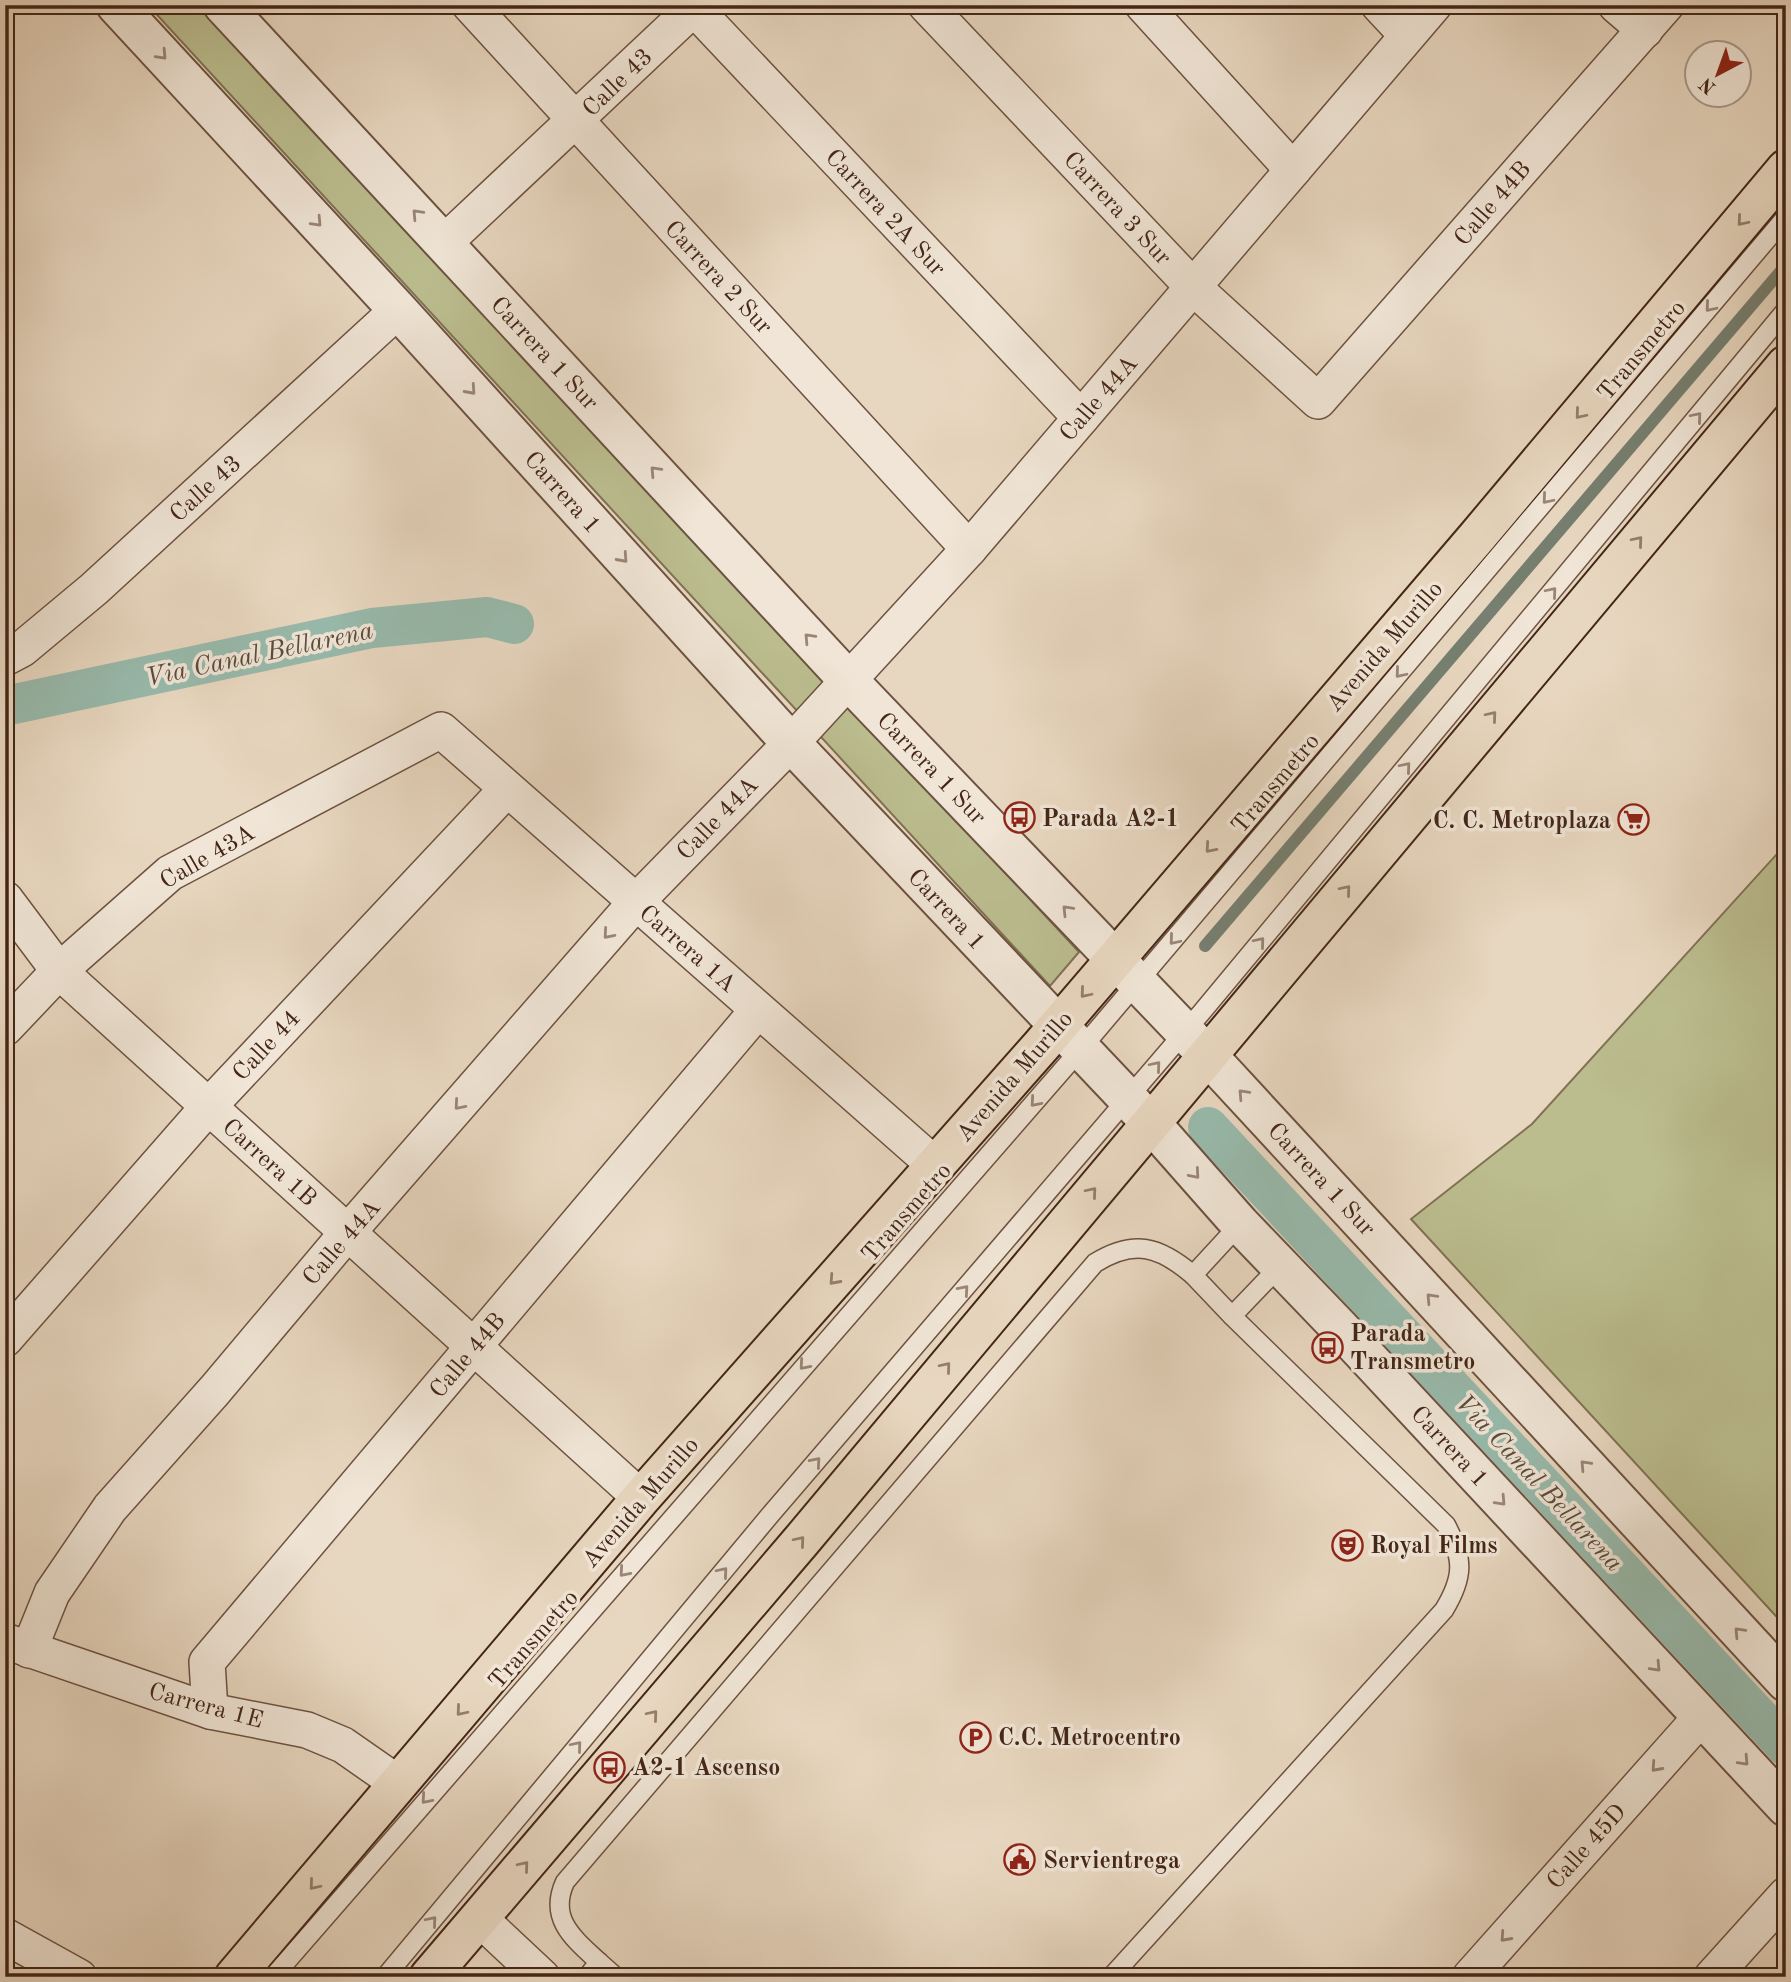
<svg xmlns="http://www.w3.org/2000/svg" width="1791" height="1982" viewBox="0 0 1791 1982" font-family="'Old Standard TT',serif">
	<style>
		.green { fill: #bbbd8f; stroke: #807253; stroke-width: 2 }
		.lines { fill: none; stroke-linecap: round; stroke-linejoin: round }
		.stream { stroke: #767f70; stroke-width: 12 }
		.canal { stroke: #98baac; stroke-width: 40 }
		.service-casing { stroke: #6d5241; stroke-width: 21 }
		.minor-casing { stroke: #6d5241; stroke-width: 38 }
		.tertiary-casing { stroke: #6d5241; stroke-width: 42 }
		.primary-casing { stroke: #442617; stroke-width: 42 }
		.service { stroke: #f0e5d6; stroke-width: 18 }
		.minor { stroke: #f0e5d6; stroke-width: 35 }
		.tertiary { stroke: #f0e5d6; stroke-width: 38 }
		.primary { stroke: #e8d7c0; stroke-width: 38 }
		.oneway { stroke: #9a8676 }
		.oneway2 { stroke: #967e6c }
		.labels { text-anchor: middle; stroke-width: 7; stroke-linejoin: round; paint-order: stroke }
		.street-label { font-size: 24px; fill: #442617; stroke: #f0e5d6 }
		.poi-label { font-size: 24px; font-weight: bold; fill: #442617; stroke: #f0e5d6; text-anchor: start }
		.water-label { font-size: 26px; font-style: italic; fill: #594b3c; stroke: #f0e5d6 }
	</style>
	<rect width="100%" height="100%" fill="#e8d7c0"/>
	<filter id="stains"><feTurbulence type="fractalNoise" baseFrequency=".00286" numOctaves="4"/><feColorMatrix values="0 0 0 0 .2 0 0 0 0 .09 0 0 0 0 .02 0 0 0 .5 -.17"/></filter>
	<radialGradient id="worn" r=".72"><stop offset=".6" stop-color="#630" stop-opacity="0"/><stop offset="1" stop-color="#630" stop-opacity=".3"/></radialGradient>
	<g class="green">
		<path d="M 148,5 L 198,5 L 1079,952 L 1050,986 Z"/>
		<path d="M 1786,844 L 1786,1627 L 1411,1219 L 1532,1124 Z"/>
	</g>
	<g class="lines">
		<path class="stream" d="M 1205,946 L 1786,265"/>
		<g class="canal">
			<path d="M 5,706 L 372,628 L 487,617 L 514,624"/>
			<path d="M 1208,1127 L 1786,1746"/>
		</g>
		<defs>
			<g id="service">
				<path d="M 1193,1275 L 1232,1316"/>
				<path d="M 599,1962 L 616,1977"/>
				<path d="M 273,1977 L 1080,1050 L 1786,217"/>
				<path d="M 385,1977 L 771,1514 L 1201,1013 L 1786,310"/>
				<path d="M 587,1977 L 599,1962 C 574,1939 548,1919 565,1882 L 1095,1263 C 1134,1239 1159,1246 1193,1275 L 1240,1224"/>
				<path d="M 1111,1977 L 1444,1610 C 1464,1577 1464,1559 1446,1525 L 1232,1316 L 1280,1266"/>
			</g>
			<g id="minor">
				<path d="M 470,5 L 969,549"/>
				<path d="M 691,5 L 1081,418"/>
				<path d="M 926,5 L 1193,287 L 1318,401 L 1666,5"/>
				<path d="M 1143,5 L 1293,170"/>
				<path d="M 1379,5 L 1407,35"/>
				<path d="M 1616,5 L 1645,30"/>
				<path d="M 444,243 L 697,5"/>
				<path d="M 5,658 L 22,649 L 94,589 L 398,310"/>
				<path d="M 5,899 L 59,971 L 641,1498"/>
				<path d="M 5,1028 L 59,971 L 170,873 L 441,730 L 936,1166"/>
				<path d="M 5,1339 L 209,1106 L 507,789"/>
				<path d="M 5,1641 L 210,1711 L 307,1730 L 343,1745 L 399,1784"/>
				<path d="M 29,1650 L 52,1593 L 110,1508 L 215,1390 L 348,1232 L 636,902 L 791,743 L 969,549 L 1434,5"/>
				<path d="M 210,1711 L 207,1662 L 758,1010"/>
				<path d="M 479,1918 L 542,1977"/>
				<path d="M 5,1936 L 79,1977"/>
				<path d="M 1470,1977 L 1702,1716"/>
				<path d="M 1712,1977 L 1786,1895"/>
			</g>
			<g id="tertiary">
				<path d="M 116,5 L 398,310 L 791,743 L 1150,1122 L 1240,1224 L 1338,1326 L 1786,1807"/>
				<path d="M 223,5 L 848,680 L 1208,1056 L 1786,1682"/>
			</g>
			<g id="primary">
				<path d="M 234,1977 L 641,1498 L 1041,1046 L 1476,538 L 1786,169"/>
				<path d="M 429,1977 L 802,1540 L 1786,365"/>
			</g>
		</defs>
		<use href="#service" class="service-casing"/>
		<use href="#minor" class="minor-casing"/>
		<use href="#tertiary" class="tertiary-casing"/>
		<use href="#primary" class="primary-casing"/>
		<use href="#service" class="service"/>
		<use href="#minor" class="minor"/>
		<use href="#tertiary" class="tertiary"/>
		<use href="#primary" class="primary"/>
	</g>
	<defs><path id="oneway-chevron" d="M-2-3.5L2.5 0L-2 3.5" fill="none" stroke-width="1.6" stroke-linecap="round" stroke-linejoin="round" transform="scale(1.75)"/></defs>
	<g class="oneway">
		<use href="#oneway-chevron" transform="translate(162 55) rotate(47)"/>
		<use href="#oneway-chevron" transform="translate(417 214) rotate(-133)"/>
		<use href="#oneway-chevron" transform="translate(317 222) rotate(47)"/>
		<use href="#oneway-chevron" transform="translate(1710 307) rotate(130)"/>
		<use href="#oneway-chevron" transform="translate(471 390) rotate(48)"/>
		<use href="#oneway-chevron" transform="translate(1697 417) rotate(-50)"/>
		<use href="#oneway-chevron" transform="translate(655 471) rotate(-133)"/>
		<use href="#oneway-chevron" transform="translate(1547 499) rotate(130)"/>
		<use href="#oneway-chevron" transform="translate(623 558) rotate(48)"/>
		<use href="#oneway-chevron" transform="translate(1552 592) rotate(-50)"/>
		<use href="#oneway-chevron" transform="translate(809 638) rotate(-133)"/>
		<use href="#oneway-chevron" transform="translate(1400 673) rotate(130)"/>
		<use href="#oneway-chevron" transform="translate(1406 767) rotate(-50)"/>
		<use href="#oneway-chevron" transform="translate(1067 910) rotate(-134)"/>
		<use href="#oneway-chevron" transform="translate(608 934) rotate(131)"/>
		<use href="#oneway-chevron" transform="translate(1174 940) rotate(130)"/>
		<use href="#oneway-chevron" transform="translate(1260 942) rotate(-50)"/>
		<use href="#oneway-chevron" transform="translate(1156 1066) rotate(-50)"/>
		<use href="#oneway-chevron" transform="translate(1243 1094) rotate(-133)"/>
		<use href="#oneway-chevron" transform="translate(1035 1102) rotate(131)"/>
		<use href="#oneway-chevron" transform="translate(459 1105) rotate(131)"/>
		<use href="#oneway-chevron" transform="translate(1195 1174) rotate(49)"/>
		<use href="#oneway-chevron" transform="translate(964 1290) rotate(-49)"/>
		<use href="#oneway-chevron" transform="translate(1431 1298) rotate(-133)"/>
		<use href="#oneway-chevron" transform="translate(804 1365) rotate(131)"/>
		<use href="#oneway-chevron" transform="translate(816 1462) rotate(-49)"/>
		<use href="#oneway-chevron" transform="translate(1585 1465) rotate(-133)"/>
		<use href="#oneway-chevron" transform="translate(1501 1501) rotate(47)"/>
		<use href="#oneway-chevron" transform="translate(624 1572) rotate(131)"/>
		<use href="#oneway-chevron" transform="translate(723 1572) rotate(-50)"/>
		<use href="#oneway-chevron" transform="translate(1739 1632) rotate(-133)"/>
		<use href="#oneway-chevron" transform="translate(1656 1667) rotate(47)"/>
		<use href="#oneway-chevron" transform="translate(577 1746) rotate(-50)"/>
		<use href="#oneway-chevron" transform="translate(1744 1761) rotate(47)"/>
		<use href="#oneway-chevron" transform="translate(1656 1767) rotate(132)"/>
		<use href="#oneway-chevron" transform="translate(426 1799) rotate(131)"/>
		<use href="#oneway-chevron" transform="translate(432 1921) rotate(-50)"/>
		<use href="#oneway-chevron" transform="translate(1505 1937) rotate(132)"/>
	</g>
	<g class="oneway2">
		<use href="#oneway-chevron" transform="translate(1742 221) rotate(130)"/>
		<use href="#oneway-chevron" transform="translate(1580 414) rotate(130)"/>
		<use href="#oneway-chevron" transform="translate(1638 541) rotate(-50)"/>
		<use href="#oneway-chevron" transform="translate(1492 716) rotate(-50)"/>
		<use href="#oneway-chevron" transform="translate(1210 848) rotate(131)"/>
		<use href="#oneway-chevron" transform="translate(1346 890) rotate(-50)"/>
		<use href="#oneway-chevron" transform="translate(1085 993) rotate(130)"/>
		<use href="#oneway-chevron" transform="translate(1092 1192) rotate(-50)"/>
		<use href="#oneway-chevron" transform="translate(834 1280) rotate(132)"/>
		<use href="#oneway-chevron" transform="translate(946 1367) rotate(-50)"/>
		<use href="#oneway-chevron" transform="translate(800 1541) rotate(-50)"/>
		<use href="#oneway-chevron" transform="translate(461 1711) rotate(130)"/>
		<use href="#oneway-chevron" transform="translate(653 1715) rotate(-50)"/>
		<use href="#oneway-chevron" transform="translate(524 1866) rotate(-50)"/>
		<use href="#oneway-chevron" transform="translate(314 1885) rotate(130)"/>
	</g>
	<defs>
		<symbol id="bus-ring" viewBox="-11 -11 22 22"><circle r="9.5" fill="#f0e5d6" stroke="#8f2418" stroke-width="1.5"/><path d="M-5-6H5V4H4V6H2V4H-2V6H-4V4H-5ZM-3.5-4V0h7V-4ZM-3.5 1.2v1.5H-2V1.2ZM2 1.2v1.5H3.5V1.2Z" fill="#8f2418"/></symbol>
		<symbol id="supermarket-ring" viewBox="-11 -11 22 22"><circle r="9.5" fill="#f0e5d6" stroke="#8f2418" stroke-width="1.5"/><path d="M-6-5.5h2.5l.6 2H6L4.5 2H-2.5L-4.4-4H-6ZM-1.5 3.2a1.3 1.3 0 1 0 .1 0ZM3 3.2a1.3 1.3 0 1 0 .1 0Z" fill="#8f2418"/></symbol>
		<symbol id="theatre-ring" viewBox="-11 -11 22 22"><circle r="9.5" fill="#f0e5d6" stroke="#8f2418" stroke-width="1.5"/><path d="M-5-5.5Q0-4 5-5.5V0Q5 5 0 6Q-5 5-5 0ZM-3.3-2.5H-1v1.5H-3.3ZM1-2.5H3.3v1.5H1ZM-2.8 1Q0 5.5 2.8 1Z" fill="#8f2418"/></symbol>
		<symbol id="parking-ring" viewBox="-11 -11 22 22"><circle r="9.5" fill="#f0e5d6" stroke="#8f2418" stroke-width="1.5"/><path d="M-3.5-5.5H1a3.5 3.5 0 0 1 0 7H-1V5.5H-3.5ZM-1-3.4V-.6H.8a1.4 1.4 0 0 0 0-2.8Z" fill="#8f2418"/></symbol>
		<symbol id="civic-ring" viewBox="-11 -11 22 22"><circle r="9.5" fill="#f0e5d6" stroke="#8f2418" stroke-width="1.5"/><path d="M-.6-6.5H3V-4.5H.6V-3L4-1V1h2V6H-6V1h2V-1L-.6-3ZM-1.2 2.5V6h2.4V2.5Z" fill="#8f2418"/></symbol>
	</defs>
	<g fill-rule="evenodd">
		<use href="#bus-ring" x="1002" y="800" width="35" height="35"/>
		<use href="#supermarket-ring" x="1616" y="802" width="35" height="35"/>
		<use href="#bus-ring" x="1310" y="1330" width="35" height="35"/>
		<use href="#theatre-ring" x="1330" y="1528" width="35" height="35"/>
		<use href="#parking-ring" x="958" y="1720" width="35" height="35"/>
		<use href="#bus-ring" x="592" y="1750" width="35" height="35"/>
		<use href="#civic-ring" x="1002" y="1842" width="35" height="35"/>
	</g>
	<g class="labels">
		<g class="street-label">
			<text transform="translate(617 82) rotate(-44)" y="8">Calle 43</text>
			<text transform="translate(1492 203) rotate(-49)" y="8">Calle 44B</text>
			<text transform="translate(1118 208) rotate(47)" y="8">Carrera 3 Sur</text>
			<text transform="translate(886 212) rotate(47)" y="8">Carrera 2A Sur</text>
			<text transform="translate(719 277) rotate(47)" y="8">Carrera 2 Sur</text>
			<text transform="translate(1641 350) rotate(-50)" y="8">Transmetro</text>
			<text transform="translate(545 353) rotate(47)" y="8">Carrera 1 Sur</text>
			<text transform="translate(1098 398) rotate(-49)" y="8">Calle 44A</text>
			<text transform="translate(205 488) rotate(-42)" y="8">Calle 43</text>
			<text transform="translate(563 492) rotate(48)" y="8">Carrera 1</text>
			<text transform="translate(1384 646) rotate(-49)" y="8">Avenida Murillo</text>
			<text transform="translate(932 768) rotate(46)" y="8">Carrera 1 Sur</text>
			<text transform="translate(1275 783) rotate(-50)" y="8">Transmetro</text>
			<text transform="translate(717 818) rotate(-46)" y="8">Calle 44A</text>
			<text transform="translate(207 856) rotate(-30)" y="8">Calle 43A</text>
			<text transform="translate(947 909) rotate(47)" y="8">Carrera 1</text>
			<text transform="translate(688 948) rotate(41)" y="8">Carrera 1A</text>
			<text transform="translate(266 1045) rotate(-47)" y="8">Calle 44</text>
			<text transform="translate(1014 1076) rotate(-49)" y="8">Avenida Murillo</text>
			<text transform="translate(270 1162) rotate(42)" y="8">Carrera 1B</text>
			<text transform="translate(1322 1179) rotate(47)" y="8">Carrera 1 Sur</text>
			<text transform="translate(906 1212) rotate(-49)" y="8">Transmetro</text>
			<text transform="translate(341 1242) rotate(-49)" y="8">Calle 44A</text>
			<text transform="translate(467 1355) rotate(-50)" y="8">Calle 44B</text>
			<text transform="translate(1450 1446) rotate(47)" y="8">Carrera 1</text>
			<text transform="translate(640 1502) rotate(-49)" y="8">Avenida Murillo</text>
			<text transform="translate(533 1639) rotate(-49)" y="8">Transmetro</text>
			<text transform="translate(206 1705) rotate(15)" y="8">Carrera 1E</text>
			<text transform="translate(1586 1846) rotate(-48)" y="8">Calle 45D</text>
		</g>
		<g class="poi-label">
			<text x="1042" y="826">Parada A2-1</text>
			<text x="1611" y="828" text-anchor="end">C. C. Metroplaza</text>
			<text x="1350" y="1341">Parada<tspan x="1350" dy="28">Transmetro</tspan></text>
			<text x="1370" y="1553">Royal Films</text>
			<text x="998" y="1745">C.C. Metrocentro</text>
			<text x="632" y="1775">A2-1 Ascenso</text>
			<text x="1043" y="1868">Servientrega</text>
		</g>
		<g class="water-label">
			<text transform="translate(259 653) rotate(-12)" y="9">Via Canal Bellarena</text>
			<text transform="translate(1540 1482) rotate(47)" y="9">Via Canal Bellarena</text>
		</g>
	</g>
	<rect width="1791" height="1982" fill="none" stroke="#e8d7c0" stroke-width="28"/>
	<rect x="7" y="7" width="1777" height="1968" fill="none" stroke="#442617" stroke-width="3.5"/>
	<rect x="14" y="14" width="1763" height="1954" fill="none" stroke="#442617" stroke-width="2"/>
	<g transform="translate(1718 74) rotate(221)"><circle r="33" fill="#f0e5d6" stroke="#ab998a" stroke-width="2"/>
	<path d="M0-5L12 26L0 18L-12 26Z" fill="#8f2418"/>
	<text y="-10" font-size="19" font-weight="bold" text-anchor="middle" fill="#442617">N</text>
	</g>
	<rect width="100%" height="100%" filter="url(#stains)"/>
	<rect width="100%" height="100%" fill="url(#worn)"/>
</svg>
